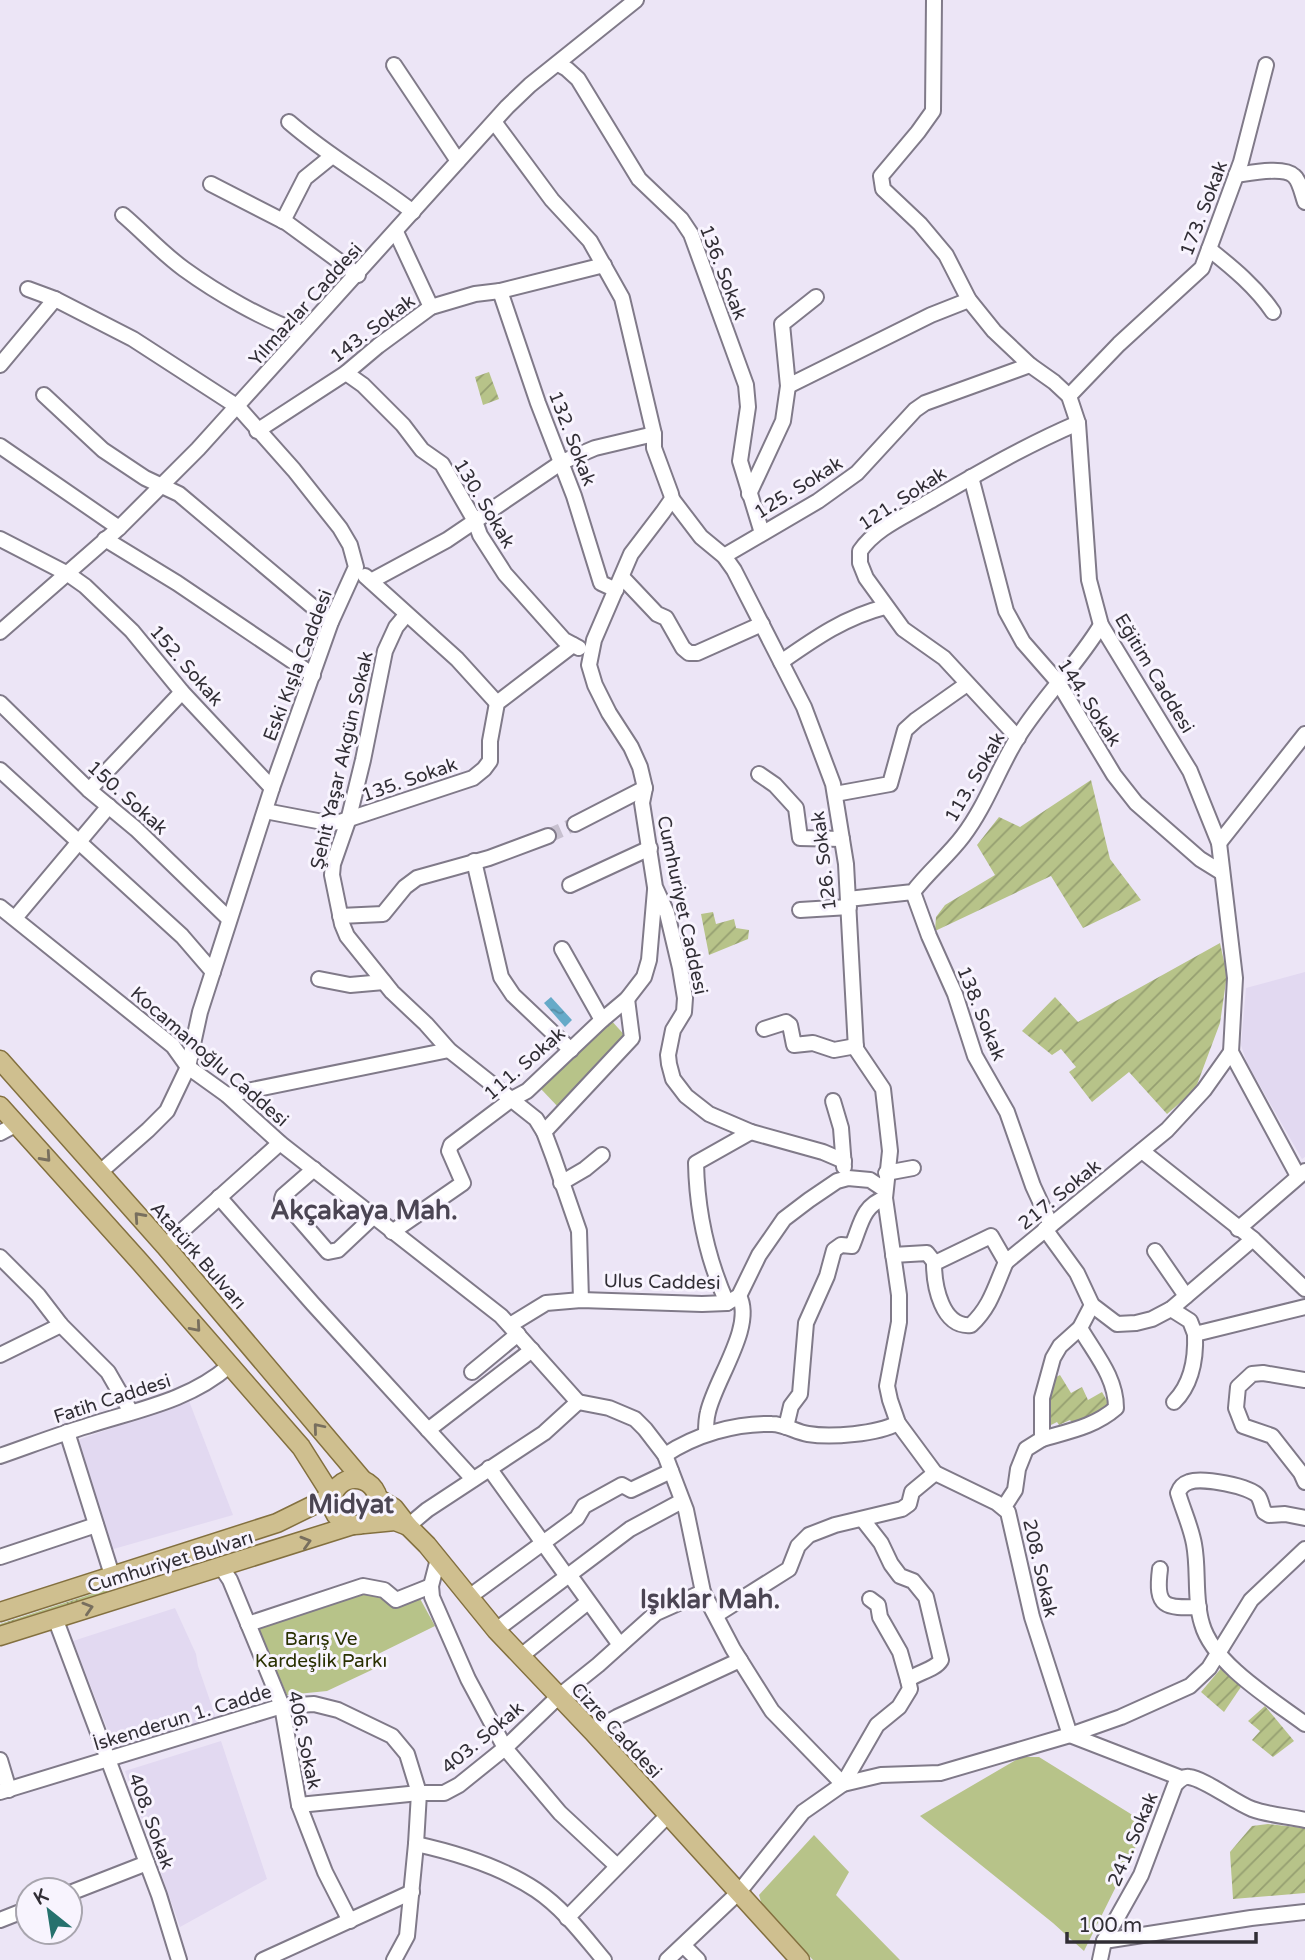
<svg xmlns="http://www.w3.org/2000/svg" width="1305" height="1960" viewBox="0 0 1305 1960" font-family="'Varela Round',sans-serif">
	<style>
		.built { fill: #e2d9f1 }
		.grass { fill: url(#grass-tufts) }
		.park { fill: #b7c389 }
		.garden { fill: url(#garden-furrows) }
		.water { fill: url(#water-ripples) }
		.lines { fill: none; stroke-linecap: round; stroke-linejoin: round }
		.minor-tunnel { stroke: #c7c0cf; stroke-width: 14; stroke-dasharray: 14 7; stroke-linecap: butt }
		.minor-casing { stroke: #807a89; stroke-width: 18 }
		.major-casing { stroke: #83703f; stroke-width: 21 }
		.minor { stroke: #fff; stroke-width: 14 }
		.major { stroke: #cfbf8f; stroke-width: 18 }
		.oneway { stroke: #786f5e }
		.labels { text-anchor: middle; stroke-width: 6; stroke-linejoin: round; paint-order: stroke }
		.street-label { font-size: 19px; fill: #312e35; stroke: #f8f4fe }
		.park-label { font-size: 19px; fill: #293001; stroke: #f8f4fe }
		.district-label { font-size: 26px; font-weight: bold; fill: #4b4553; stroke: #f8f4fe }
	</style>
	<defs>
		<pattern id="grass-tufts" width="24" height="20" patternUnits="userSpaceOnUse" patternTransform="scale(1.75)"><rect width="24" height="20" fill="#b7c389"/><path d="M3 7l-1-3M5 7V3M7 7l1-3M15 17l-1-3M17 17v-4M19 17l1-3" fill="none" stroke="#959f71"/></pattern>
		<pattern id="garden-furrows" width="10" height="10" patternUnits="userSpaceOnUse" patternTransform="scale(1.75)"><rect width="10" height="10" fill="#b7c389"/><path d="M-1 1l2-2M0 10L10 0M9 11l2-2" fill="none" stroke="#959f71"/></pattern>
		<pattern id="water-ripples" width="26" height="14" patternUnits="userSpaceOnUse" patternTransform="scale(1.75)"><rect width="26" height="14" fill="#66aac8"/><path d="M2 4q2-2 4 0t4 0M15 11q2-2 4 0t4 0" fill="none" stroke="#558ba3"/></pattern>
	</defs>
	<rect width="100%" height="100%" fill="#ece5f6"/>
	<g class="built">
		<path d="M 1305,972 L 1305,1157 L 1302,1159 L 1247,1063 L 1241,1045 L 1246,988 Z"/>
		<path d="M 189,1401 L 233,1515 L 110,1550 L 75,1441 Z"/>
		<path d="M 175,1608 L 196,1654 L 198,1666 L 216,1718 L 118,1749 L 114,1746 L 73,1641 Z"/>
		<path d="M 221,1741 L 267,1879 L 180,1927 L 125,1771 Z"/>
	</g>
	<path class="grass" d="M 107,1589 L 108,1595 L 0,1630 L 0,1624 Z"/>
	<g class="park">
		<path d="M 610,1019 L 628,1039 L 560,1109 L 541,1089 Z"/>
		<path d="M 371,1586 L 394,1603 L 418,1595 L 435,1626 L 372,1657 L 378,1667 L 327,1691 L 287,1695 L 258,1628 Z"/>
		<path d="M 1021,1757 L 1039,1757 L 1147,1824 L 1084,1951 L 1053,1923 L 920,1816 Z"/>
		<path d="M 814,1835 L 849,1872 L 836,1895 L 900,1960 L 813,1960 L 763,1908 L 759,1895 Z"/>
	</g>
	<g class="garden">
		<path d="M 489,372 L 499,399 L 483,405 L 475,377 Z"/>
		<path d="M 1091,780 L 1110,859 L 1141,900 L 1083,928 L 1051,876 L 935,931 L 936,917 L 945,905 L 995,875 L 977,845 L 999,817 L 1020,827 Z"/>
		<path d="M 713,912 L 716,924 L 734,919 L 736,928 L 749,930 L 748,939 L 709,955 L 701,914 Z"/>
		<path d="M 1220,943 L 1227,975 L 1220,1023 L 1195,1090 L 1167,1114 L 1129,1072 L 1092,1102 L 1069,1072 L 1076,1067 L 1061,1049 L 1052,1055 L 1022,1031 L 1055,997 L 1078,1022 Z"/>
		<path d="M 1060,1375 L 1071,1393 L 1082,1387 L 1088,1400 L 1102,1392 L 1110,1406 L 1074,1425 L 1070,1420 L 1059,1425 L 1057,1422 L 1049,1426 L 1045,1402 L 1053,1379 Z"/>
		<path d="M 1223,1666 L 1243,1684 L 1224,1712 L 1201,1692 Z"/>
		<path d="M 1265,1706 L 1294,1741 L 1273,1757 L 1252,1740 L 1260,1731 L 1248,1721 Z"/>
		<path d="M 1268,1824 L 1305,1828 L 1305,1893 L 1233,1899 L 1230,1852 L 1252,1826 Z"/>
	</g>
	<path class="water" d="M 551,997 L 572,1020 L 565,1027 L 544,1003 Z"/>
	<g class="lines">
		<path class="minor-tunnel" d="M 548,836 L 575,824"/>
		<defs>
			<g id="minor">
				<path d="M 934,0 L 933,111 L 918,132 L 881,176 L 883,189 L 920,224 L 946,255 L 969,300 L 994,331 L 1030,365 L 1054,382 L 1069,396 L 1078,423 L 1089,580 L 1101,625 L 1190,771 L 1219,843 L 1235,978 L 1231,1052 L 1298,1176"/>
				<path d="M 558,64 L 567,69 L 578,79 L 639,179 L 681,219 L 691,234 L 746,385 L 748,407 L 740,461 L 762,533"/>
				<path d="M 394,65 L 458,161"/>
				<path d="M 289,122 C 328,156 373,181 413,212"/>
				<path d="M 495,123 L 552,200 L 590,241 L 622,298 L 654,434 L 654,448 L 671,494 L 672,499 L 663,512 L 631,554 L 594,640 L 589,665 L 595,685 L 609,713 L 631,747 L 640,767 L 645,788 L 642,803 L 655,887 L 667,913 L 680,968 L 685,998 L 684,1012 L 673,1030 L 668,1055 L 669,1064 L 673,1079 L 686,1096 L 709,1114 L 751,1132 L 823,1152 L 844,1161"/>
				<path d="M 1236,175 C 1250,173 1284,166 1294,176 C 1300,181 1302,194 1305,202"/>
				<path d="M 211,184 L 287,223 L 358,275"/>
				<path d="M 123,215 C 143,232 162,253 184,269 C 217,293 264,320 302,333"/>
				<path d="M 283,221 L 305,178 L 331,157"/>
				<path d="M 396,232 L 431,307"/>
				<path d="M 1209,249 C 1233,268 1256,287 1273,312"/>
				<path d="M 28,289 L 55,299 L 133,339 L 238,407 L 294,470 L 340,528 L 350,545 L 356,567 L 331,622 L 272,788 L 200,1012 L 188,1067 L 167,1111 L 148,1130 L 99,1173"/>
				<path d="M 500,291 L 538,403 L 574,496 L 601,583 L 616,590"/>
				<path d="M 0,365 L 55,299"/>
				<path d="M 346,373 L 363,385 L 403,425 L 422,450 L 442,464 L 475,521 L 480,535 L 505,574 L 564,640 L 579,648"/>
				<path d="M 788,386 L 931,315 L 969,300"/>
				<path d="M 44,395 L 103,450 L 145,478 L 179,494 L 331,622"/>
				<path d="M 1069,396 L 1119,344 L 1202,268 L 1241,162 L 1266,65"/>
				<path d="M 257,431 L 346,373 L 378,346 L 431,307 L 475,294 L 500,291 L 604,265"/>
				<path d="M 0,446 L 119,528"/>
				<path d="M 971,477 L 1006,611 L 1023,642 L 1058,682 L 1114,775 L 1136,803 L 1200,859 L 1221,872"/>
				<path d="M 749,494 L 783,421 L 788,386 L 782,324 L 816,297"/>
				<path d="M 672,499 L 701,537 L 724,556 L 734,570 L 804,707 L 833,784 L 846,864 L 856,1049 L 883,1089 L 890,1151 L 885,1198 L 899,1295 L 899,1322 L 887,1386 L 890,1400 L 898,1423 L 935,1473 L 997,1503 L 1008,1512 L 1032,1617 L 1070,1735 L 1181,1778"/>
				<path d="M 0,539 L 68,574 L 85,586 L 132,631 L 182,692 L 272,788"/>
				<path d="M 105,539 L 177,583 L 313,675"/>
				<path d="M 724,556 L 818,501 L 857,473 L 915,410 L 925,403 L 1030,365"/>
				<path d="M 365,576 L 457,659 L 497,703"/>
				<path d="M 622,577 L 657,614 L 666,618 L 683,648 L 689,653 L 697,653 L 762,624"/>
				<path d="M 371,581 L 447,540 L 562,462 L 595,448 L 654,434"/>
				<path d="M 406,615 L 396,627 L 385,651 L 363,760 L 348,821 L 333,864 L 332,875 L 342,924 L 347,936 L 392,992 L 426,1024 L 449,1050 L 536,1119 L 544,1132 L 553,1156 L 579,1231 L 581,1300"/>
				<path d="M 0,632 L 119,528 L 198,449 L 507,107 L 530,85 L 636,0"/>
				<path d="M 781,662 C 814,639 845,617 885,607"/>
				<path d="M 0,703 L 89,790 L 136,829 L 229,919"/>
				<path d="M 1018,738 L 944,658 L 903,629 L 866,578 L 860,563 L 860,551 C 875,529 903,517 925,504 C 975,475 1024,446 1078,423"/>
				<path d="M 0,770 L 182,936 L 213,972"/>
				<path d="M 759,774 L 775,785 L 796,808 L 800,838 L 842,839"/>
				<path d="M 89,790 L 182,692"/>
				<path d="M 835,794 L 890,784 L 905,730 L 916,720 L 967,684"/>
				<path d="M 265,811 L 328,823 L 340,822 L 473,778 L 484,769 L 490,761 L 490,741 L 497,703 L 573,645"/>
				<path d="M 575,824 L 645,788"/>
				<path d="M 1219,843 L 1305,734"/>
				<path d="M 474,861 L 501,977 L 513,995 L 571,1050"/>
				<path d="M 570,885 L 650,848"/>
				<path d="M 913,892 L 929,936 L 955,994 L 975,1056 L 1007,1112 L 1033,1186 L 1051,1225"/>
				<path d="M 848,899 L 913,892 C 929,871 948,856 963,836 C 986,806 998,769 1018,737 C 1043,697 1077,665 1101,625"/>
				<path d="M 0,907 L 173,1046 L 188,1067 L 227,1095 L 280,1143 L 501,1316 L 578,1402"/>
				<path d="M 800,910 L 849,907"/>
				<path d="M 340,916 L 383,914 L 405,887 L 417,878 L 489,858 L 548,836"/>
				<path d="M 15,918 L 109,806"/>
				<path d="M 562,949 L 602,1020"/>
				<path d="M 319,979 L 350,985 L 384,982"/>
				<path d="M 764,1029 L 786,1022 L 790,1025 L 794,1045 L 813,1043 L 834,1050 L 856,1046"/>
				<path d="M 227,1095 L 449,1050"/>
				<path d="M 833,1101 L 841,1128 L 844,1167"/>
				<path d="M 544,1132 L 632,1038 L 627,999"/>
				<path d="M 0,1133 L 17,1124"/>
				<path d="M 1142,1151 L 1253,1239 L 1305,1289"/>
				<path d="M 314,1169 L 283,1196 L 282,1199 L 328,1252 L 338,1250 L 373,1217"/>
				<path d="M 886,1173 L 913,1168"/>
				<path d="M 561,1183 L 585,1169 L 602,1155"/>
				<path d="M 219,1197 L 313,1304 L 473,1479"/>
				<path d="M 1045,1229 L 1077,1273 L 1092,1305 L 1117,1324 L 1136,1323 L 1152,1319 L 1171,1309 L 1253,1239"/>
				<path d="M 1238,1229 L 1305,1171"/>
				<path d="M 392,1232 L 463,1183 L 449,1151 L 451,1145 L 512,1099 L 527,1091 L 602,1020 L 627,999 L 644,977 L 649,960 L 655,890"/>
				<path d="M 165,1246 L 280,1143"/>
				<path d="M 1155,1251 L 1186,1296"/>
				<path d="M 893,1255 L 927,1253 L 935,1263 L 991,1236 L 1006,1262 L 1167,1130 L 1204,1090 L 1231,1052"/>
				<path d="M 0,1257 L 38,1295 L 61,1325 L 108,1372 L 131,1412"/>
				<path d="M 934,1263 C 934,1286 942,1328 971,1325 C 991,1306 995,1287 1006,1262"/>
				<path d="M 727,1303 C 707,1258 697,1212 696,1163 L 751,1132"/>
				<path d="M 1171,1309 L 1190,1321 L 1195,1334 L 1305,1307"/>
				<path d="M 510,1325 L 546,1303 L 581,1300 L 702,1304 L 727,1303 L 739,1296 L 759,1255 L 784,1219 L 809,1200 L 837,1181 L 848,1178 L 870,1180 L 885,1190"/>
				<path d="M 0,1355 L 61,1325"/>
				<path d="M 472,1372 L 518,1334"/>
				<path d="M 1305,1380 L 1263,1373 L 1252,1374 L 1238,1387 L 1236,1408 L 1243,1426 L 1272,1436 L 1301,1473 L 1305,1482"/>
				<path d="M 578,1402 L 609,1408 L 635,1419 L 645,1429 L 665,1455 L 686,1510 L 703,1592 L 733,1649 L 772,1711 L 843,1784 L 877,1725 L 899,1707 L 910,1689 L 908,1680 C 918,1672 935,1670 941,1660 L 926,1597 L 913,1581 L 900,1576 L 891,1564 L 881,1543 L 863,1520"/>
				<path d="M 1174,1402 C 1192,1384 1196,1358 1195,1334"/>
				<path d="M 786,1427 L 791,1406 L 800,1394 L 806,1323 L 827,1276 L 834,1250 L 841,1245 L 852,1246 C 861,1225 862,1206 885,1198"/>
				<path d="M 428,1430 L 532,1350"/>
				<path d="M 67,1432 L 112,1575"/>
				<path d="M 706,1434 C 706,1427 706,1419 708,1412 C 715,1380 755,1326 739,1296"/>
				<path d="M 1042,1439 C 1069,1431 1094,1427 1116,1408 C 1116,1377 1095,1354 1080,1328"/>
				<path d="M 665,1455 C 695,1435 735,1423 772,1424 C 784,1424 796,1432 808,1434 C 831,1438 877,1434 898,1423"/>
				<path d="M 0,1456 C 29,1446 57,1435 87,1426 C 136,1410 189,1401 229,1366"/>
				<path d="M 489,1468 L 566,1575 L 571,1577 L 620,1645"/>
				<path d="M 1004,1507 L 1015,1490 L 1018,1469 L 1026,1449 L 1042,1439 L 1042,1398 L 1053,1358 L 1060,1346 L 1080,1328 L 1092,1305"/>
				<path d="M 1305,1518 L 1285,1514 L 1269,1515 L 1264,1512 C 1262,1507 1261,1500 1258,1496 C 1250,1486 1202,1477 1189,1482 C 1183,1484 1180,1487 1178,1493 C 1183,1510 1191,1527 1194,1544 C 1199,1570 1194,1599 1202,1624 C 1213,1664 1273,1700 1305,1724"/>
				<path d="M 408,1526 L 427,1510 L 544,1433 L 578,1402"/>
				<path d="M 0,1557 L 96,1525"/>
				<path d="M 438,1559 L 431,1586 L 432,1597 L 468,1679 L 505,1748 L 560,1813 L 617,1866"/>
				<path d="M 222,1568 L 230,1580 L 282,1706 L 299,1805 L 325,1872 L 350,1921"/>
				<path d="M 1160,1569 C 1155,1608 1165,1608 1199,1607"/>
				<path d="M 469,1597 L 577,1518 L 584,1506 L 622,1485 L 631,1490 L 671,1471"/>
				<path d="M 870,1599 L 878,1605 L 880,1617 L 900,1652 L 908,1680"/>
				<path d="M 716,1615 L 789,1569 L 798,1546 L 809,1535 L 835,1525 L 902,1509 L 909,1504 L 912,1492 L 935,1473"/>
				<path d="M 55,1618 L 159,1895 L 179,1960"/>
				<path d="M 248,1624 L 363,1586 L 384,1590 L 396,1600 L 431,1586"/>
				<path d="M 496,1630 L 630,1529 L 682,1501"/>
				<path d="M 521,1656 L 588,1602"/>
				<path d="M 592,1731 L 617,1717 L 740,1660"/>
				<path d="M 0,1760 L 9,1790"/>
				<path d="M 0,1792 L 282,1706 L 314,1704 L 338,1710 L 392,1736 L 407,1754 L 419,1793 L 416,1844 L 407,1936 L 394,1960"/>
				<path d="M 299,1805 L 419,1793 L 444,1793 L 459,1785 L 505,1748 L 558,1697 L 598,1665 L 656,1613 L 703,1592"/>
				<path d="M 416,1844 C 457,1853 500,1866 536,1890 C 563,1908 584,1936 604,1960"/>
				<path d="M 70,1893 L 147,1863"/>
				<path d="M 567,1918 L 667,1816"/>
				<path d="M 0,1920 L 28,1909"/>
				<path d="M 1104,1941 L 1251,1918 L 1305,1912"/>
				<path d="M 684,1946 L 698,1960"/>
				<path d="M 263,1960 L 412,1892"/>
				<path d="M 667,1960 L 739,1892 L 803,1812 L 843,1784 L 881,1775 L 940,1773 L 1070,1735 L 1121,1717 L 1190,1686 L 1209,1668 L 1251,1600 L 1305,1549"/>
				<path d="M 1100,1960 L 1104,1941 L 1141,1875 L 1175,1785 C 1179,1781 1183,1776 1189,1777 C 1205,1779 1234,1802 1252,1809 C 1268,1815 1288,1816 1305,1820"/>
			</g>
			<g id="major">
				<path d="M 0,1060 L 165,1246 L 362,1479"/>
				<path d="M 0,1106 L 140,1262 L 301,1447 L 332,1496 L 277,1523 L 0,1612"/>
				<circle cx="355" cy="1502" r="23"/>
				<path d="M 364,1524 L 395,1521 L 408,1526 L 394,1508 L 379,1499"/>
				<path d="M 408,1526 L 427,1545 L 496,1630 L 592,1731 L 800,1960"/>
				<path d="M 0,1636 L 353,1525"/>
			</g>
		</defs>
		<use href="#minor" class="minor-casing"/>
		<use href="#major" class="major-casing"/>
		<use href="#minor" class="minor"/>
		<use href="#major" class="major"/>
	</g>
	<defs><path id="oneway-chevron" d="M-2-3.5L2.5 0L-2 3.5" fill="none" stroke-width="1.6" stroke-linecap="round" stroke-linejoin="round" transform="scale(1.75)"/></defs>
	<g class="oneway">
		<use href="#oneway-chevron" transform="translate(46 1157) rotate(48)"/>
		<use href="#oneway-chevron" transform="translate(139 1217) rotate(-132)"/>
		<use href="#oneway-chevron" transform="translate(196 1327) rotate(49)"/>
		<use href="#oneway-chevron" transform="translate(318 1428) rotate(-130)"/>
		<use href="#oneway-chevron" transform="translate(306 1542) rotate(-17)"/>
		<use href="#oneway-chevron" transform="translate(88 1608) rotate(-17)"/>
	</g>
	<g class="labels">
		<g class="street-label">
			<text transform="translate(1203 208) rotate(-69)" y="7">173. Sokak</text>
			<text transform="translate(724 272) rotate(69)" y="7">136. Sokak</text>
			<text transform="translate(305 304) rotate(-48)" y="7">Yılmazlar Caddesi</text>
			<text transform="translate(372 328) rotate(-37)" y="7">143. Sokak</text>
			<text transform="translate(573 438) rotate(69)" y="7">132. Sokak</text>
			<text transform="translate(798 487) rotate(-32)" y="7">125. Sokak</text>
			<text transform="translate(902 498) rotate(-33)" y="7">121. Sokak</text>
			<text transform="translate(485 503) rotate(59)" y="7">130. Sokak</text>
			<text transform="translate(187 665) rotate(49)" y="7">152. Sokak</text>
			<text transform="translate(297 665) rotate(-69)" y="7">Eski Kışla Caddesi</text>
			<text transform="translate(1155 673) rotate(59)" y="7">Eğitim Caddesi</text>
			<text transform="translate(1090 702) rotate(57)" y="7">144. Sokak</text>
			<text transform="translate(341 760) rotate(-77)" y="7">Şehit Yaşar Akgün Sokak</text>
			<text transform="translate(974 777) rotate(-60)" y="7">113. Sokak</text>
			<text transform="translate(409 779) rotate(-19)" y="7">135. Sokak</text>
			<text transform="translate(128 797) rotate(42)" y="7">150. Sokak</text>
			<text transform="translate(823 861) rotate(-97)" y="7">126. Sokak</text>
			<text transform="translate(683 905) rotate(78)" y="7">Cumhuriyet Caddesi</text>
			<text transform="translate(982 1013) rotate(68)" y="7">138. Sokak</text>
			<text transform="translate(210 1056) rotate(41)" y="7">Kocamanoğlu Caddesi</text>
			<text transform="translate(524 1063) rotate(-41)" y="7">111. Sokak</text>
			<text transform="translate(1059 1194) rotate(-39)" y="7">217. Sokak</text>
			<text transform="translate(199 1255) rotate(49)" y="7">Atatürk Bulvarı</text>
			<text transform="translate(662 1281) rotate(1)" y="7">Ulus Caddesi</text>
			<text transform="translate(112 1398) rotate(-18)" y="7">Fatih Caddesi</text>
			<text transform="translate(170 1561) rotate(-17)" y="7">Cumhuriyet Bulvarı</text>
			<text transform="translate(1041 1568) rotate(77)" y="7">208. Sokak</text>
			<text transform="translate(182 1717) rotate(-17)" y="7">İskenderun 1. Cadde</text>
			<text transform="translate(617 1730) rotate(47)" y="7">Cizre Caddesi</text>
			<text transform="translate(482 1737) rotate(-40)" y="7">403. Sokak</text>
			<text transform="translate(305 1740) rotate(78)" y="7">406. Sokak</text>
			<text transform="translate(152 1821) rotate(70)" y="7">408. Sokak</text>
			<text transform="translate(1132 1839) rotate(-67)" y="7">241. Sokak</text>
		</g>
		<g class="park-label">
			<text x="321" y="1645">Barış Ve<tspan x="321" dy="22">Kardeşlik Parkı</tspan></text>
		</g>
		<g class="district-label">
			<text x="364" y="1219">Akçakaya Mah.</text>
			<text x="351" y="1513">Midyat</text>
			<text x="710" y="1608">Işıklar Mah.</text>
		</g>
	</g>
	<g transform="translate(49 1911) rotate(330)"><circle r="33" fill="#f8f4fe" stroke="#a8a5ae" stroke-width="2"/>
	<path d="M0-5L12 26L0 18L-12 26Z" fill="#26716d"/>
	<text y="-10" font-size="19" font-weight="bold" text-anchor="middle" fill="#312e35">K</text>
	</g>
	<path d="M1067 1932v10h189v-10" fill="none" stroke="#312e35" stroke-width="3.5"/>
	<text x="1078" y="1932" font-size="21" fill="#312e35" stroke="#f8f4fe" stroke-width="5" paint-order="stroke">100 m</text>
</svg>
